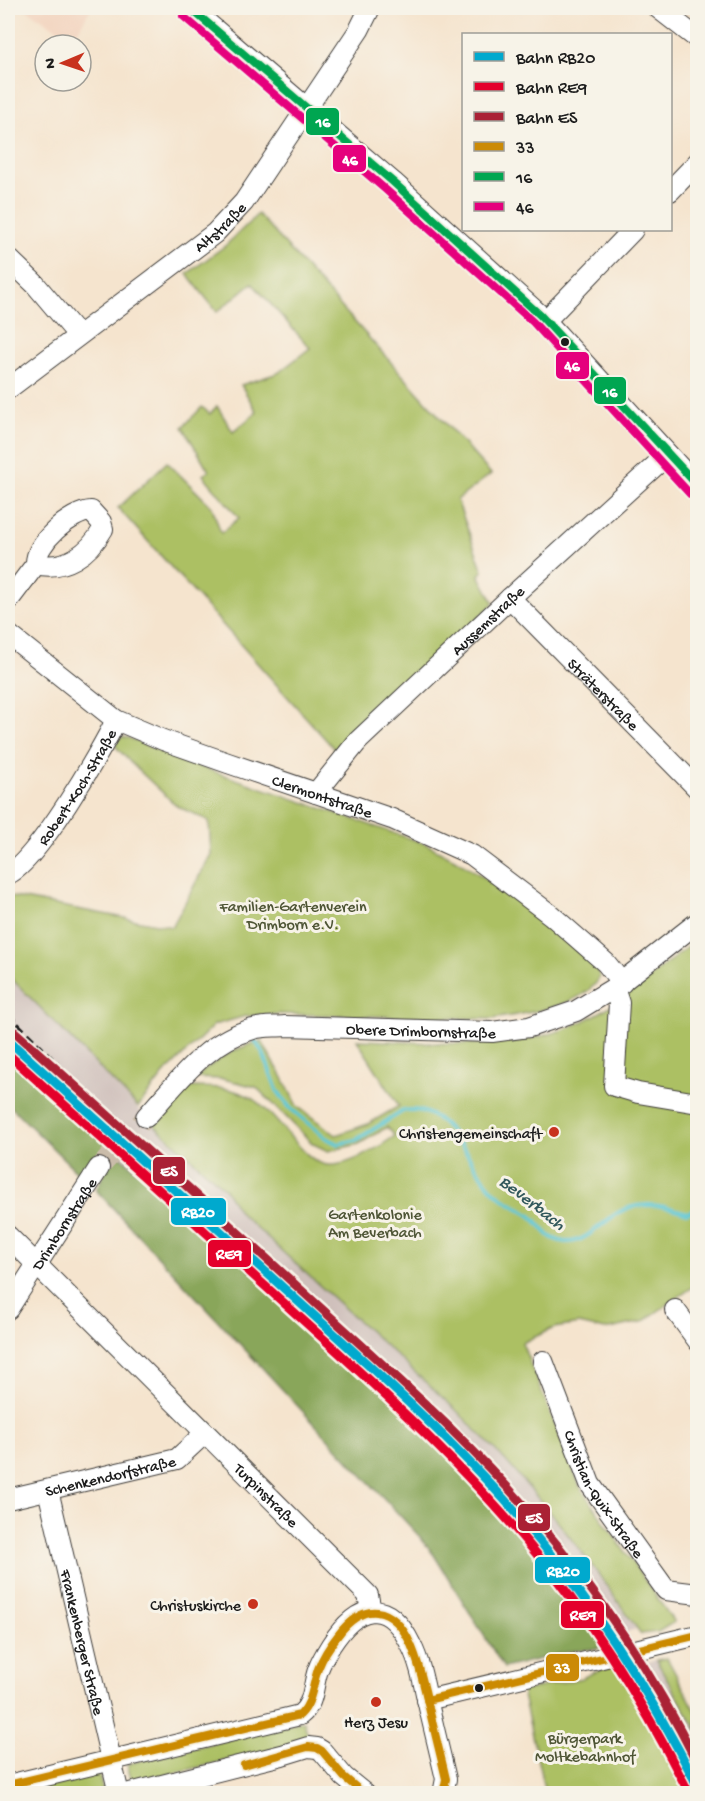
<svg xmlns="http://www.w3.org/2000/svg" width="705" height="1801" viewBox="0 0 705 1801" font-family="'Gochi Hand',sans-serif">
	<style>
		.built { fill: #f3d4bf }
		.industrial { fill: #cfc0bb }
		.green { fill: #acc064; stroke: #646e40; stroke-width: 1.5 }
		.forest { fill: #89a65a; stroke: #52613b; stroke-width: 1.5 }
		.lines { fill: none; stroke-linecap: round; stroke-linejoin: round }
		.stream { stroke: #5ac6d4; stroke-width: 4 }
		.minor-tunnel { stroke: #cabcaa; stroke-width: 20; stroke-dasharray: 20 10; stroke-linecap: butt }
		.minor-casing { stroke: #3d3a37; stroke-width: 22 }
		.minor { stroke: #fff; stroke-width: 20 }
		.rail { stroke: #1c1c1c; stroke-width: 4; stroke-dasharray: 9 4.5; stroke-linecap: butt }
		.bus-1-casing { stroke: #f7f3e8; stroke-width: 12 }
		.bus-2-casing { stroke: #f7f3e8; stroke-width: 12 }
		.bus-3-casing { stroke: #f7f3e8; stroke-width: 12 }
		.bus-1 { stroke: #cb8a06; stroke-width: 8 }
		.bus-2 { stroke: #00a651; stroke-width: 8 }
		.bus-3 { stroke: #e5007d; stroke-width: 8 }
		.rail-1-casing { stroke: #f7f3e8; stroke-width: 14 }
		.rail-2-casing { stroke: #f7f3e8; stroke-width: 14 }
		.rail-3-casing { stroke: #f7f3e8; stroke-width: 14 }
		.rail-1 { stroke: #00a9ce; stroke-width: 9 }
		.rail-2 { stroke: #e4002b; stroke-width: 9 }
		.rail-3 { stroke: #aa2135; stroke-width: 9 }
		.bus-dot { fill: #1c1c1c; stroke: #f7f3e8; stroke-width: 2 }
		.poi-dot { fill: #c8321e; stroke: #f7f3e8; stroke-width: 2 }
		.labels { text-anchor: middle; stroke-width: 6; stroke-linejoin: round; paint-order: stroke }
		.street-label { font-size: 16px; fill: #1c1c1c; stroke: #f7f3e8 }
		.park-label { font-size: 16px; fill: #4e5535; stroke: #f7f3e8 }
		.poi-label { font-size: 16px; fill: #1c1c1c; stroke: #f7f3e8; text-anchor: end }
		.water-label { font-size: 18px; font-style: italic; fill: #32585c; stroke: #f7f3e8 }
		.line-badge { stroke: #f7f3e8; stroke-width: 2 }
		.badge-label { font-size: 16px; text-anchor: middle; font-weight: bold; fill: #fff }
	</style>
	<rect width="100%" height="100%" fill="#f7f3e8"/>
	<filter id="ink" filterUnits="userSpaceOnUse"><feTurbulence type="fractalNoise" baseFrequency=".0167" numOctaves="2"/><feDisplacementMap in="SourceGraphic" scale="12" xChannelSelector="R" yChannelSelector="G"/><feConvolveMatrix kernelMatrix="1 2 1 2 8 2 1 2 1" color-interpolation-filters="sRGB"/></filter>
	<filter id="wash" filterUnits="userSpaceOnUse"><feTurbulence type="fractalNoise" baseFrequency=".008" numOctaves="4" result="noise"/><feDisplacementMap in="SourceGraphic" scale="24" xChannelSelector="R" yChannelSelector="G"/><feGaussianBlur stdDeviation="1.35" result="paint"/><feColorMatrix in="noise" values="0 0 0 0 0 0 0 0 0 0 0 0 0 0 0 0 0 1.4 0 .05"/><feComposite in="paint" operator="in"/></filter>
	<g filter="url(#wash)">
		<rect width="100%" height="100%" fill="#f5e4ce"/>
		<path class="built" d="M 24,8 L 91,8 L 73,39 Z"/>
		<g class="industrial">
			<path d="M 8,975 L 146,1117 L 224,1188 L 240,1213 L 455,1409 L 506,1461 L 555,1518 L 596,1571 L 636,1629 L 603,1639 L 514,1523 L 438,1442 L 221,1244 L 8,1058 Z"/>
			<path d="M 656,1660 L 697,1730 L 697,1793 L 691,1793 L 666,1742 L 624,1668 Z"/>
		</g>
		<g class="green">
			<path d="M 258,214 L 491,474 L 457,500 L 483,571 L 479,575 L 494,603 L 337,752 L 118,508 L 167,462 L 212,507 L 221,533 L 239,518 L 203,475 L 209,471 L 183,427 L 202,407 L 210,414 L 217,406 L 233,432 L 257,412 L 241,385 L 278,373 L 310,348 L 252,283 L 217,312 L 187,274 L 226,245 Z"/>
			<path d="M 122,737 L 129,738 L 180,760 L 426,844 L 460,862 L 536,911 L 594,965 L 600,977 C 584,1007 523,1014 492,1019 L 280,1014 L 246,1016 L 214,1025 L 164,1074 L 138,1107 L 8,975 L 8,896 L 172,927 L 211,854 L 209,821 L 177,806 L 132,764 L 116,747 L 116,740 Z"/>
			<path d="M 697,939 L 697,1284 L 642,1322 L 605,1330 L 579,1324 L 554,1328 L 522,1343 L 580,1487 L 674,1622 L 658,1632 L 641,1634 L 596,1571 L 555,1518 L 506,1461 L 455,1409 L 240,1213 L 224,1188 L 153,1124 L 191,1087 C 212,1087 235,1087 253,1099 C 268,1109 277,1122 289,1135 C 299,1146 313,1164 328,1165 C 348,1167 380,1147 395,1136 L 387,1127 L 359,1144 L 328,1151 L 313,1144 L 256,1087 L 223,1079 L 196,1078 C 218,1058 233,1049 261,1041 L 281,1074 L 297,1106 L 336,1135 L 368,1124 L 399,1106 L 357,1040 C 417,1041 496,1051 553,1033 C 608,1017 653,974 697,939 Z"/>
			<path d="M 667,1658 L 697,1713 L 697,1730 L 656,1660 Z"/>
			<path d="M 621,1665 L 666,1742 L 691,1793 L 545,1793 L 522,1691 L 582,1678 L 599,1670 Z"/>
			<path d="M 304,1721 L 309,1741 L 132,1783 L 127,1764 Z"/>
			<path d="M 98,1771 L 103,1791 L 93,1794 L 9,1794 Z"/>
		</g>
		<path class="forest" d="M 8,1058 L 221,1244 L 438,1442 L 514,1523 L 572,1597 L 607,1646 L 593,1649 L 572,1651 L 504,1668 L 434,1555 L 420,1537 L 96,1190 L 105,1172 L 90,1160 L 80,1175 L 8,1104 Z"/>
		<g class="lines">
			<path class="stream" d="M 255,1041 L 263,1053 L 277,1090 L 290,1108 L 326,1138 L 338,1144 L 356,1140 L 403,1111 C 449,1101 468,1166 494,1191 C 505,1202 520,1208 532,1217 C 539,1223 544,1232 551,1237 C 583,1256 602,1216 628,1208 C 648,1202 667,1206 687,1213 L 698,1208"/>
		</g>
	</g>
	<g filter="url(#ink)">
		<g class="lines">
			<path class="minor-tunnel" d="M 99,1168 L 146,1117"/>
			<defs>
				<g id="minor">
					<path d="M 190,8 L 393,182 L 540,315 L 698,487"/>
					<path d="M 658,8 L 698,39"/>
					<path d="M 670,191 L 698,162"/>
					<path d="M 8,258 L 35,284 L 78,335"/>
					<path d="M 546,320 L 633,230"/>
					<path id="s1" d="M 8,389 L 215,233 L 244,202 L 359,30 L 370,8"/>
					<path id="s2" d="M 510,598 L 698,789"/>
					<path d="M 8,601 L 36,564 C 35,543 71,512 91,511 L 101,522 L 103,529 C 89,554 65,571 36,564"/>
					<path id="s3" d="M 8,634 L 116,720 L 163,740 L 228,763 L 392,819 L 472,855 L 551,915 L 606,963 L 622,983"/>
					<path id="s4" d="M 316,793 L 358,741 L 510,598 L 667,455"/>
					<path id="s5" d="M 8,874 C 35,864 102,750 116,720"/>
					<path d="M 614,988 L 619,1003 L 614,1086 L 638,1093 L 698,1103"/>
					<path id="s6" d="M 146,1117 C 177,1083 206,1041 253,1029 C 263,1026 275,1027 285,1026 L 492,1032 L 529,1027 L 576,1011 L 614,988 L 698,922"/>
					<path id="s7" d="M 8,1236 L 368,1595 L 371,1611"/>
					<path id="s8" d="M 8,1309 L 99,1168"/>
					<path d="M 675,1310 L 698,1341"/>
					<path id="s9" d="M 543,1361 L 590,1484 L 666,1590 L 698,1594"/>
					<path id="s10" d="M 48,1490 L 119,1794"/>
					<path id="s11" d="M 8,1499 L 177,1459 L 205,1433"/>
					<path d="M 427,1700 L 698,1635"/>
					<path d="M 8,1785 L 300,1715 C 315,1703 312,1687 318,1670 C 321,1661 326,1653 331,1645 C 357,1605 387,1595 411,1645 C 422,1666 425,1693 431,1716 C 436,1737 441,1758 446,1779 L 443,1794"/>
					<path d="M 126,1794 L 282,1755 L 308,1747 L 317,1748 L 322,1751 L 344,1777 L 365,1794"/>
				</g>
			</defs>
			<use href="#minor" class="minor-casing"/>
			<use href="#minor" class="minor"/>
			<g class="rail">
				<path d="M 8,1014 L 115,1121"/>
				<path d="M 8,1039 L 84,1105 L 203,1204 L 403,1384 L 475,1454 L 542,1529 L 602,1608 L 655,1690 L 698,1767"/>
			</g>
			<defs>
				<g id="bus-1">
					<path d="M 427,1700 L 698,1635"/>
					<path d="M 244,1765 L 308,1747 L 317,1748 L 322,1751 L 344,1777 L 364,1794"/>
					<path d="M 8,1785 L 300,1715 C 313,1702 312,1686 318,1669 C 323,1656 331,1644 339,1634 C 348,1622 362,1610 377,1612 C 413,1616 423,1684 430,1712 C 435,1734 441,1757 446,1779 L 443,1794"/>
				</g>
				<path id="bus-2" d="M 190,8 L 393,182 L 540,315 L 698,486"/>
				<path id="bus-3" d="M 183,16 L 386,190 L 533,322 L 690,494"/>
			</defs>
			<use href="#bus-1" class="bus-1-casing"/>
			<use href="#bus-2" class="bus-2-casing"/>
			<use href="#bus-3" class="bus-3-casing"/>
			<use href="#bus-1" class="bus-1"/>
			<use href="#bus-2" class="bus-2"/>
			<use href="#bus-3" class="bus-3"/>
			<defs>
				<path id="rail-1" d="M 8,1040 C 95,1118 181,1196 268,1274 C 348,1347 430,1418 503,1498 C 581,1585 645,1682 698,1787"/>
				<path id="rail-2" d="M 8,1054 C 93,1130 179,1208 264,1285 C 355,1367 447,1448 526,1541 C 591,1618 644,1703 689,1793"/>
				<path id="rail-3" d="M 15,1032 C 111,1118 206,1203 301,1290 C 372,1355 444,1418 509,1489 C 584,1571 648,1664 698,1764"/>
			</defs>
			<use href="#rail-1" class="rail-1-casing"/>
			<use href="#rail-2" class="rail-2-casing"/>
			<use href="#rail-3" class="rail-3-casing"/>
			<use href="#rail-1" class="rail-1"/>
			<use href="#rail-2" class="rail-2"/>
			<use href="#rail-3" class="rail-3"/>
		</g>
	</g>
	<g class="bus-dot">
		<circle cx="565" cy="342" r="5"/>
		<circle cx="479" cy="1688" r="5"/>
	</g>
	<g class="poi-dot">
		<circle cx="554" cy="1132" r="6"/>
		<circle cx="253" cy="1604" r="6"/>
		<circle cx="376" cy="1702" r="6"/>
	</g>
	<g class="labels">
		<g class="street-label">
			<text dy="6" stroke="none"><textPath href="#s1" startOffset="267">Altstraße</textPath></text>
			<text dy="6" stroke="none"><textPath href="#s4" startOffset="244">Aussemstraße</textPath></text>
			<text dy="6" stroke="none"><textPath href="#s2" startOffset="134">Sträterstraße</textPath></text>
			<text dy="6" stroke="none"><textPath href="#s5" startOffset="112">Robert-Koch-Straße</textPath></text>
			<text dy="6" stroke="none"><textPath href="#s3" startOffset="358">Clermontstraße</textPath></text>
			<text dy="6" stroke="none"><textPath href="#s6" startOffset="309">Obere Drimbornstraße</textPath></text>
			<text dy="6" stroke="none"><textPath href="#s8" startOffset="102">Drimbornstraße</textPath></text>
			<text dy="6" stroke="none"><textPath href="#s11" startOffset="105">Schenkendorfstraße</textPath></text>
			<text dy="6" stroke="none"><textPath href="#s9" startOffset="147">Christian-Quix-Straße</textPath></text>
			<text dy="6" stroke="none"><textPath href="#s7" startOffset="366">Turpinstraße</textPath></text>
			<text dy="6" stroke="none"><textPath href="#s10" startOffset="156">Frankenberger Straße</textPath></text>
		</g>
		<g class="park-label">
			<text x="293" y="911">Familien-Gartenverein<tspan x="293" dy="18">Drimborn e.V.</tspan></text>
			<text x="375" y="1219">Gartenkolonie<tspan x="375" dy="18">Am Beverbach</tspan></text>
			<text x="585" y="1743">Bürgerpark<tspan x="585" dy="18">Moltkebahnhof</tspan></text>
		</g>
		<g class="poi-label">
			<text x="542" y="1138">Christengemeinschaft</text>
			<text x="241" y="1610">Christuskirche</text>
			<text x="376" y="1727" text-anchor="middle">Herz Jesu</text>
		</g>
		<g class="water-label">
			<text transform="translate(533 1202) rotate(38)" y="6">Beverbach</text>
		</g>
	</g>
	<g class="line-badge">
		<rect x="305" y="107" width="35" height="29" rx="6" fill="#00a651"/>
		<rect x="332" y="144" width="35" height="29" rx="6" fill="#e5007d"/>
		<rect x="555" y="351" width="35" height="29" rx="6" fill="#e5007d"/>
		<rect x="593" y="376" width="34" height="29" rx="6" fill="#00a651"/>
		<rect x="152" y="1156" width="34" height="29" rx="6" fill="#aa2135"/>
		<rect x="170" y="1197" width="57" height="29" rx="6" fill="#00a9ce"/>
		<rect x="207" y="1239" width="45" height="29" rx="6" fill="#e4002b"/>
		<rect x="517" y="1503" width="34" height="29" rx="6" fill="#aa2135"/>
		<rect x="534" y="1556" width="57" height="28" rx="6" fill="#00a9ce"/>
		<rect x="560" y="1600" width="45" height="29" rx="6" fill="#e4002b"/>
		<rect x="545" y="1653" width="35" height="29" rx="6" fill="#cb8a06"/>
	</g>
	<g class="badge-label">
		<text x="323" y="127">16</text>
		<text x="350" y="165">46</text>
		<text x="572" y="371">46</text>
		<text x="610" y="397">16</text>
		<text x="169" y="1176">ES</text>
		<text x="198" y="1217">RB20</text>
		<text x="229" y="1259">RE9</text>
		<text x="534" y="1523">ES</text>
		<text x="563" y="1576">RB20</text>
		<text x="583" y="1620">RE9</text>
		<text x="562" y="1673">33</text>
	</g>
	<rect width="705" height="1801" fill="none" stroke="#f7f3e8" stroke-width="30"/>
	<rect x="462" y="33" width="210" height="198" fill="#f7f3e8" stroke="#9f9d96" stroke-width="1.5"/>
	<rect x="474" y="52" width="30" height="9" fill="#00a9ce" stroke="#9f9d96" stroke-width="1.5"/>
	<text x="516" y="63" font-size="18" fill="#1c1c1c">Bahn RB20</text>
	<rect x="474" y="82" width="30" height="9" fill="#e4002b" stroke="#9f9d96" stroke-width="1.5"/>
	<text x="516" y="93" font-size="18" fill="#1c1c1c">Bahn RE9</text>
	<rect x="474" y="112" width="30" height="9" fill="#aa2135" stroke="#9f9d96" stroke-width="1.5"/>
	<text x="516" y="123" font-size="18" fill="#1c1c1c">Bahn ES</text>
	<rect x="474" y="142" width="30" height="9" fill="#cb8a06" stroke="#9f9d96" stroke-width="1.5"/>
	<text x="516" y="153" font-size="18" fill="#1c1c1c">33</text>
	<rect x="474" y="172" width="30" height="9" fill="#00a651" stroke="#9f9d96" stroke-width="1.5"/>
	<text x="516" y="183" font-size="18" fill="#1c1c1c">16</text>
	<rect x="474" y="202" width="30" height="9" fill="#e5007d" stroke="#9f9d96" stroke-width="1.5"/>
	<text x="516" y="213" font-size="18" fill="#1c1c1c">46</text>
	<g transform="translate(63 63) rotate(268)"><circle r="28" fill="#f7f3e8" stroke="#9f9d96" stroke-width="1.5"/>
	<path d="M0-4.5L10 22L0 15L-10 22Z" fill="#c8321e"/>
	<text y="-9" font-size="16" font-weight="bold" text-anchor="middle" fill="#1c1c1c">N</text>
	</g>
</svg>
